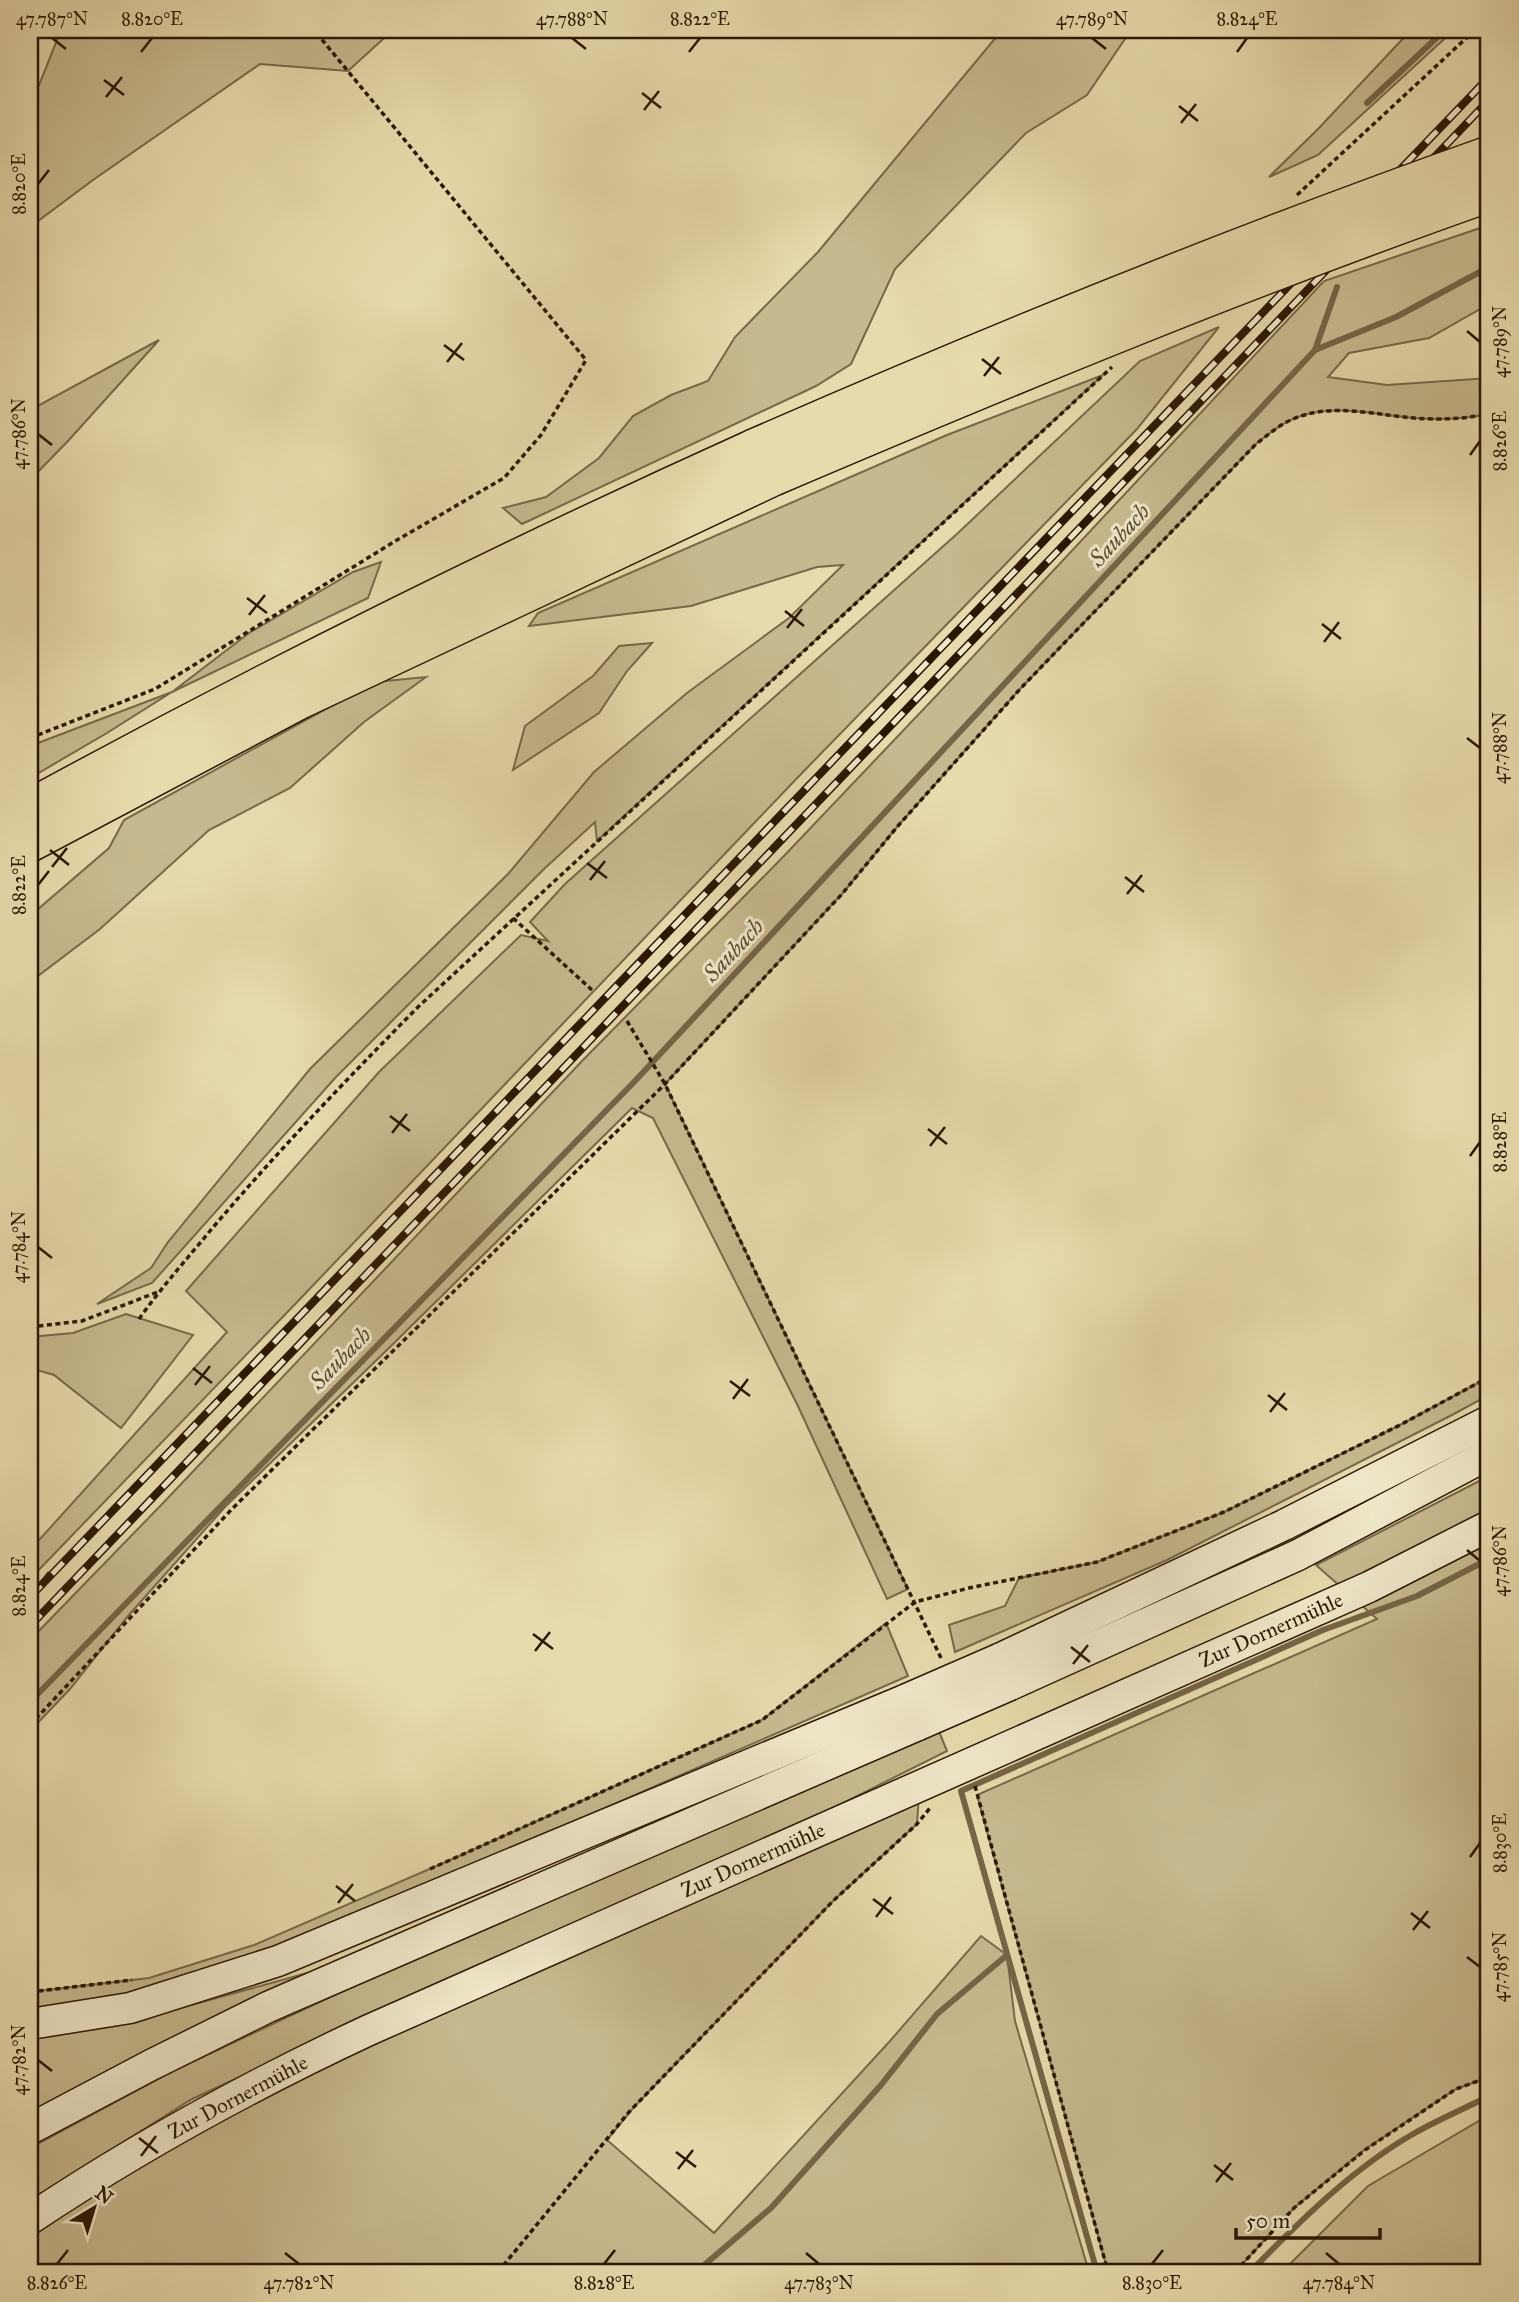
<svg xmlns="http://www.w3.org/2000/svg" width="1519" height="2302" viewBox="0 0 1519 2302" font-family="'IM FELL Great Primer',serif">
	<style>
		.green { fill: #c7b98f; stroke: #786848; stroke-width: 2 }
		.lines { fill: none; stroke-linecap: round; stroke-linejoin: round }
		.stream { stroke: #756445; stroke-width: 6 }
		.secondary-casing { stroke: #2a1702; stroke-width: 33 }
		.highway-casing { stroke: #2a1702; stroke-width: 40 }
		.path { stroke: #2a1702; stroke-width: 3.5; stroke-dasharray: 5 3.5; stroke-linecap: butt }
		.secondary { stroke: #efe7c9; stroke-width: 30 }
		.highway { stroke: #e7daac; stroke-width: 37 }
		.rail-casing { stroke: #2a1702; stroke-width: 8 }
		.rail { stroke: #efe7c9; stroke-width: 5; stroke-dasharray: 16; stroke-linecap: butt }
		.secondary-bridge-casing { stroke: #2a1702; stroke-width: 33; stroke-linecap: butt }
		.highway-bridge-casing { stroke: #2a1702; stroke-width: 40; stroke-linecap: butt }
		.secondary-bridge { stroke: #efe7c9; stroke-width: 30 }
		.highway-bridge { stroke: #e7daac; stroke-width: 37 }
		.ticks { fill: none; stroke: #2a1702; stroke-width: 2.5 }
		.labels { text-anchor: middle; stroke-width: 6; stroke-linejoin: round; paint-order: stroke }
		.street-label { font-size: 21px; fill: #2a1702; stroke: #efe7c9 }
		.water-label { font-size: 23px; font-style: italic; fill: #5c4b2f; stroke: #efe7c9 }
		.neatline { fill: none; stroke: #2a1702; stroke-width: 2.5 }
		.ticks-label { font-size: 18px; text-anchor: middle; fill: #2a1702 }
	</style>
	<rect width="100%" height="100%" fill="#e7daac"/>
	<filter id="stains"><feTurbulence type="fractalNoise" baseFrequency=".00286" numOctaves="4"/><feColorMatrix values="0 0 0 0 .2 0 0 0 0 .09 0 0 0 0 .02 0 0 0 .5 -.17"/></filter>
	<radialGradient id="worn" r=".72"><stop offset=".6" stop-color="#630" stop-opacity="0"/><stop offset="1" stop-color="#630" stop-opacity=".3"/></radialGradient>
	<g class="green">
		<path d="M 61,30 L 393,30 L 348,71 L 260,64 L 93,180 L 30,227 L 30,108 Z"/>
		<path d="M 1002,30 L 1056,30 L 1076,33 L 1081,30 L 1131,30 L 1087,95 L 1026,133 L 895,269 L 851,364 L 816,386 L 522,524 L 503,508 L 546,497 L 599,458 L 633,416 L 671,395 L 708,381 L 735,337 L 818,252 Z"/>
		<path d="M 1411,30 L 1454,30 L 1318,155 L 1269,177 L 1318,129 Z"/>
		<path d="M 1489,225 L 1489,304 L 1429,338 L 1349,353 L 1328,377 L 1387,385 L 1489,378 L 1489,414 C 1464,419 1439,420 1414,418 C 1377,415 1337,404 1301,416 C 1284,421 1270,433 1256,444 L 1021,688 L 897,827 L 842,894 L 665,1084 L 908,1589 L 887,1599 L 797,1404 L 653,1118 L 632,1108 L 390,1347 L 225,1507 L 128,1616 L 70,1689 L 30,1731 L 30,1640 L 165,1501 L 583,1060 L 782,858 L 937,695 L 1324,281 Z"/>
		<path d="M 1219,327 L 1137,429 L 802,773 L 300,1299 L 30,1579 L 30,1550 L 227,1332 L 186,1291 L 379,1072 L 521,935 L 548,941 L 530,922 L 565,884 L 958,533 L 1140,361 Z"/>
		<path d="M 159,340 L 68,441 L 30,480 L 30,410 Z"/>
		<path d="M 1103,375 L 597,841 L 595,822 L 544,869 L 336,1077 L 152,1283 L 97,1304 L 151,1268 L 168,1242 L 310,1069 L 508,874 L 594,772 L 687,693 L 789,618 L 843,565 L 817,567 L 691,606 L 529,626 L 538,613 L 947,435 Z"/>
		<path d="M 381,562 L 368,598 L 172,692 L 107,733 L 30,778 L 30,746 L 172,692 L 249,633 L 353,572 Z"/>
		<path d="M 652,643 L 627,671 L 599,713 L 513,770 L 525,726 L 593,676 L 619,646 Z"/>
		<path d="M 426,677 L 364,722 L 290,788 L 209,830 L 100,929 L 30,982 L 30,916 L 109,848 L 124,820 L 375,682 Z"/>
		<path d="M 126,1314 L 193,1335 L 121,1428 L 54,1375 L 30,1368 L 30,1337 L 73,1333 Z"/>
		<path d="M 1489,1377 L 1489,1395 L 1452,1415 L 1167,1560 L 955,1652 L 949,1625 L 1005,1606 L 1019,1578 L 1097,1562 L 1224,1512 L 1400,1425 Z"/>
		<path d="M 1489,1476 L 1489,2077 L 1456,2089 L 1364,2150 L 1294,2208 L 1235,2272 L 1108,2272 L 977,1795 L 1377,1619 L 1316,1565 Z"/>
		<path d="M 886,1623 L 908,1676 L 442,1879 L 248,1957 L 133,1994 L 30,2010 L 30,1992 L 149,1978 L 254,1945 L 448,1861 L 762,1720 Z"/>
		<path d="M 938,1729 L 947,1751 L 739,1855 L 460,1975 L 192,2099 L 30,2201 L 30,2148 L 171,2072 L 362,1982 L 860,1766 Z"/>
		<path d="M 919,1794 L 917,1824 L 833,1901 L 634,2107 L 607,2140 L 714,2233 L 890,2041 L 981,1936 L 1007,1955 L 1015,2021 L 1089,2272 L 30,2272 L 30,2235 L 51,2220 L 216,2119 L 432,2013 Z"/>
		<path d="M 347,1962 L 30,2113 L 30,2038 L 137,2020 Z"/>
		<path d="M 1489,2115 L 1489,2272 L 1282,2272 L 1368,2186 Z"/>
	</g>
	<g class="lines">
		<g class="stream">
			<path d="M 1367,103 L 1445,30"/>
			<path d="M 1315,350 L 1337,287"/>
			<path d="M 30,1702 L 635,1081 L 1315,350 L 1396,317 L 1489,267"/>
			<path d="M 696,2272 L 771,2208 L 881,2085 L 937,2014 L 1007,1955"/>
			<path d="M 1097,2272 L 961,1791 L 1323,1630 L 1417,1596 L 1489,1559"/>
			<path d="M 1250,2272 C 1299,2222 1352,2169 1413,2134 C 1437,2120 1464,2109 1489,2096"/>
		</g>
		<defs>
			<g id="secondary">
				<path d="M 999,1659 L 1284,1525 L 1489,1421"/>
				<path d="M 1010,1685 L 1298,1555 L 1489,1454"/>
				<path d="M 30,2024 L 130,2008 L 278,1961 L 907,1699"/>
				<path d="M 30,2129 L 151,2065 L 268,2007 L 918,1725"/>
				<path d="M 30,2219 C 138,2147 251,2085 369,2030 L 1369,1587 L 1489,1526"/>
			</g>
			<g id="highway">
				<path d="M 30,808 C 266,679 508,559 754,448"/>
				<path d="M 30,843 L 300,700 L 773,477"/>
			</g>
		</defs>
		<use href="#secondary" class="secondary-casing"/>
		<use href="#highway" class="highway-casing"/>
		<g class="path">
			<path d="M 1297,195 L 1475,30"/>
			<path d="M 30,738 L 155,689 L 397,540 L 504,478 L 541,435 L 586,360 L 314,30"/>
			<path d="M 513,918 L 592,990"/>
			<path d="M 627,1021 L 665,1084 L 941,1658"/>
			<path d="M 139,1319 C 161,1288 186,1260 210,1231 C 276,1153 346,1080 418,1007 L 1112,367"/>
			<path d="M 30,1327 L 82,1321 L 158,1292"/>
			<path d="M 30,1725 L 232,1509 L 665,1084 L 842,894 L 897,827 L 1021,688 L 1256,444 C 1270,433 1284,421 1301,416 C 1337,404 1377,415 1414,418 C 1439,420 1464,419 1489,414"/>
			<path d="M 975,1786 L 1108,2272"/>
			<path d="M 430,1869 L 762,1720 L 915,1602 L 969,1588 L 1097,1562 L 1224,1512 L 1400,1425 L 1489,1377"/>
			<path d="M 30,1992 L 132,1980"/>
			<path d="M 498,2272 L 629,2112 L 833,1901 L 917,1824 L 930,1808"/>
			<path d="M 1235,2272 L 1294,2208 L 1365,2150 L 1456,2089 L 1489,2077"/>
		</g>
		<use href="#secondary" class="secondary"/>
		<use href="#highway" class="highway"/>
		<defs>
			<g id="rail">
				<path d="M 30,1597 L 1489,77"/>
				<path d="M 30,1626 L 1489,100"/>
			</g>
		</defs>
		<use href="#rail" class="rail-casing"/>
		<use href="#rail" class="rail"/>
		<defs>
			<g id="secondary-bridge">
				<path d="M 907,1699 L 999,1659"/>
				<path d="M 918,1725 L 1010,1685"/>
			</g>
			<g id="highway-bridge">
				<path d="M 754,448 C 996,342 1240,243 1489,155"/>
				<path d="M 773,477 C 1010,376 1247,278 1489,193"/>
			</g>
		</defs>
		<use href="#secondary-bridge" class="secondary-bridge-casing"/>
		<use href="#highway-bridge" class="highway-bridge-casing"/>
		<use href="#secondary-bridge" class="secondary-bridge"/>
		<use href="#highway-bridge" class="highway-bridge"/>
	</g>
	<path class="ticks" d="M 52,38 L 66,49M 572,38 L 586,49M 1092,38 L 1106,49M 141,52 L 152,38M 689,52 L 700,38M 1237,52 L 1247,38M 104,80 L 124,95M 642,93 L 661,108M 106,97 L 122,77M 1179,106 L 1198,121M 644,110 L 659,91M 1181,123 L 1196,104M 38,184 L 49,170M 1467,331 L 1480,342M 444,345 L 464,360M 982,359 L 1001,374M 447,362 L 462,343M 984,376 L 999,357M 38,434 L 52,445M 1470,455 L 1480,441M 247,598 L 267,613M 785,611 L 804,626M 249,615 L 265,595M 1322,624 L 1341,639M 787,628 L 802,609M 1324,642 L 1339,622M 1467,738 L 1480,748M 50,850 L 69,865M 587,863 L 607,878M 52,867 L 67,848M 1125,877 L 1144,892M 590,880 L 605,861M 38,885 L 49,871M 1127,894 L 1142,875M 390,1116 L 410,1131M 928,1129 L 947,1144M 392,1133 L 407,1114M 930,1146 L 945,1127M 1470,1156 L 1480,1142M 38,1247 L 52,1258M 193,1368 L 212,1383M 730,1381 L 750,1396M 195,1385 L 210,1366M 1268,1395 L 1287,1410M 733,1399 L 748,1379M 1270,1412 L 1285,1393M 1467,1550 L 1480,1561M 38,1586 L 49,1572M 533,1634 L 553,1649M 1071,1647 L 1090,1662M 535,1651 L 550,1632M 1073,1664 L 1088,1645M 1470,1857 L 1480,1843M 336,1886 L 355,1901M 873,1899 L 893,1914M 338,1903 L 353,1884M 1411,1913 L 1430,1928M 876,1917 L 891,1897M 1413,1930 L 1428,1911M 1467,1957 L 1480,1967M 38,2060 L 52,2071M 139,2138 L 158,2153M 676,2152 L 696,2167M 141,2156 L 156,2136M 1214,2165 L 1233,2180M 678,2169 L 693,2150M 1216,2182 L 1231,2163M 285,2253 L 299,2264M 806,2253 L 819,2264M 1326,2253 L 1339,2264M 57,2264 L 68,2250M 604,2264 L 615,2250M 1152,2264 L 1163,2250"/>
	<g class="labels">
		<g class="street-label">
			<text transform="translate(1271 1630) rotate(-24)" y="7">Zur Dornermühle</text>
			<text transform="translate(753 1860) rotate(-24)" y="7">Zur Dornermühle</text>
			<text transform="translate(238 2097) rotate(-28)" y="7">Zur Dornermühle</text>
		</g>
		<g class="water-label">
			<text transform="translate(1119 535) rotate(-47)" y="8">Saubach</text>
			<text transform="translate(733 950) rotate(-47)" y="8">Saubach</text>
			<text transform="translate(340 1358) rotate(-46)" y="8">Saubach</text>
		</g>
	</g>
	<rect width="1519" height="2302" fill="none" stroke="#e7daac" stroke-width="77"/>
	<g transform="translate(94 2208) rotate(38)" stroke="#efe7c9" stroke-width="5" paint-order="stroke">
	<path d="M0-5L12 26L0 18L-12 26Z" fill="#2a1702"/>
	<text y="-10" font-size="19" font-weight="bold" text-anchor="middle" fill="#2a1702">N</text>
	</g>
	<path d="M1236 2228v10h144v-10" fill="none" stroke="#2a1702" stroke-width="3.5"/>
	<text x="1246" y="2228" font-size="21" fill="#2a1702" stroke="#efe7c9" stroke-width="5" paint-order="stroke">50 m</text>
	<rect x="38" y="38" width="1442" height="2226" class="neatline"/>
	<g class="ticks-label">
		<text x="52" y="25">47.787°N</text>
		<text x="152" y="25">8.820°E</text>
		<text x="572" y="25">47.788°N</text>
		<text x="700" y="25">8.822°E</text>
		<text x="1092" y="25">47.789°N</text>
		<text x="1247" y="25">8.824°E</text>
		<text transform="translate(19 184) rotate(-90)" y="6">8.820°E</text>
		<text transform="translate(1500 342) rotate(-90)" y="6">47.789°N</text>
		<text transform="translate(19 434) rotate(-90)" y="6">47.786°N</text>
		<text transform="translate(1500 441) rotate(-90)" y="6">8.826°E</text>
		<text transform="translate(1500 748) rotate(-90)" y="6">47.788°N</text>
		<text transform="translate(19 885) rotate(-90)" y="6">8.822°E</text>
		<text transform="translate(1500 1142) rotate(-90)" y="6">8.828°E</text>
		<text transform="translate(19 1247) rotate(-90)" y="6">47.784°N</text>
		<text transform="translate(1500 1561) rotate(-90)" y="6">47.786°N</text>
		<text transform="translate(19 1586) rotate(-90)" y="6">8.824°E</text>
		<text transform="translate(1500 1843) rotate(-90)" y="6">8.830°E</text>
		<text transform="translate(1500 1967) rotate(-90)" y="6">47.785°N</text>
		<text transform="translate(19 2060) rotate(-90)" y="6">47.782°N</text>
		<text x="57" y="2289">8.826°E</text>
		<text x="299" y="2289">47.782°N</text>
		<text x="604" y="2289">8.828°E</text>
		<text x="819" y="2289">47.783°N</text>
		<text x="1152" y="2289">8.830°E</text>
		<text x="1339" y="2289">47.784°N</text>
	</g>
	<rect width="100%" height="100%" filter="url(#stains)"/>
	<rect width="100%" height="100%" fill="url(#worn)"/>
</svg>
